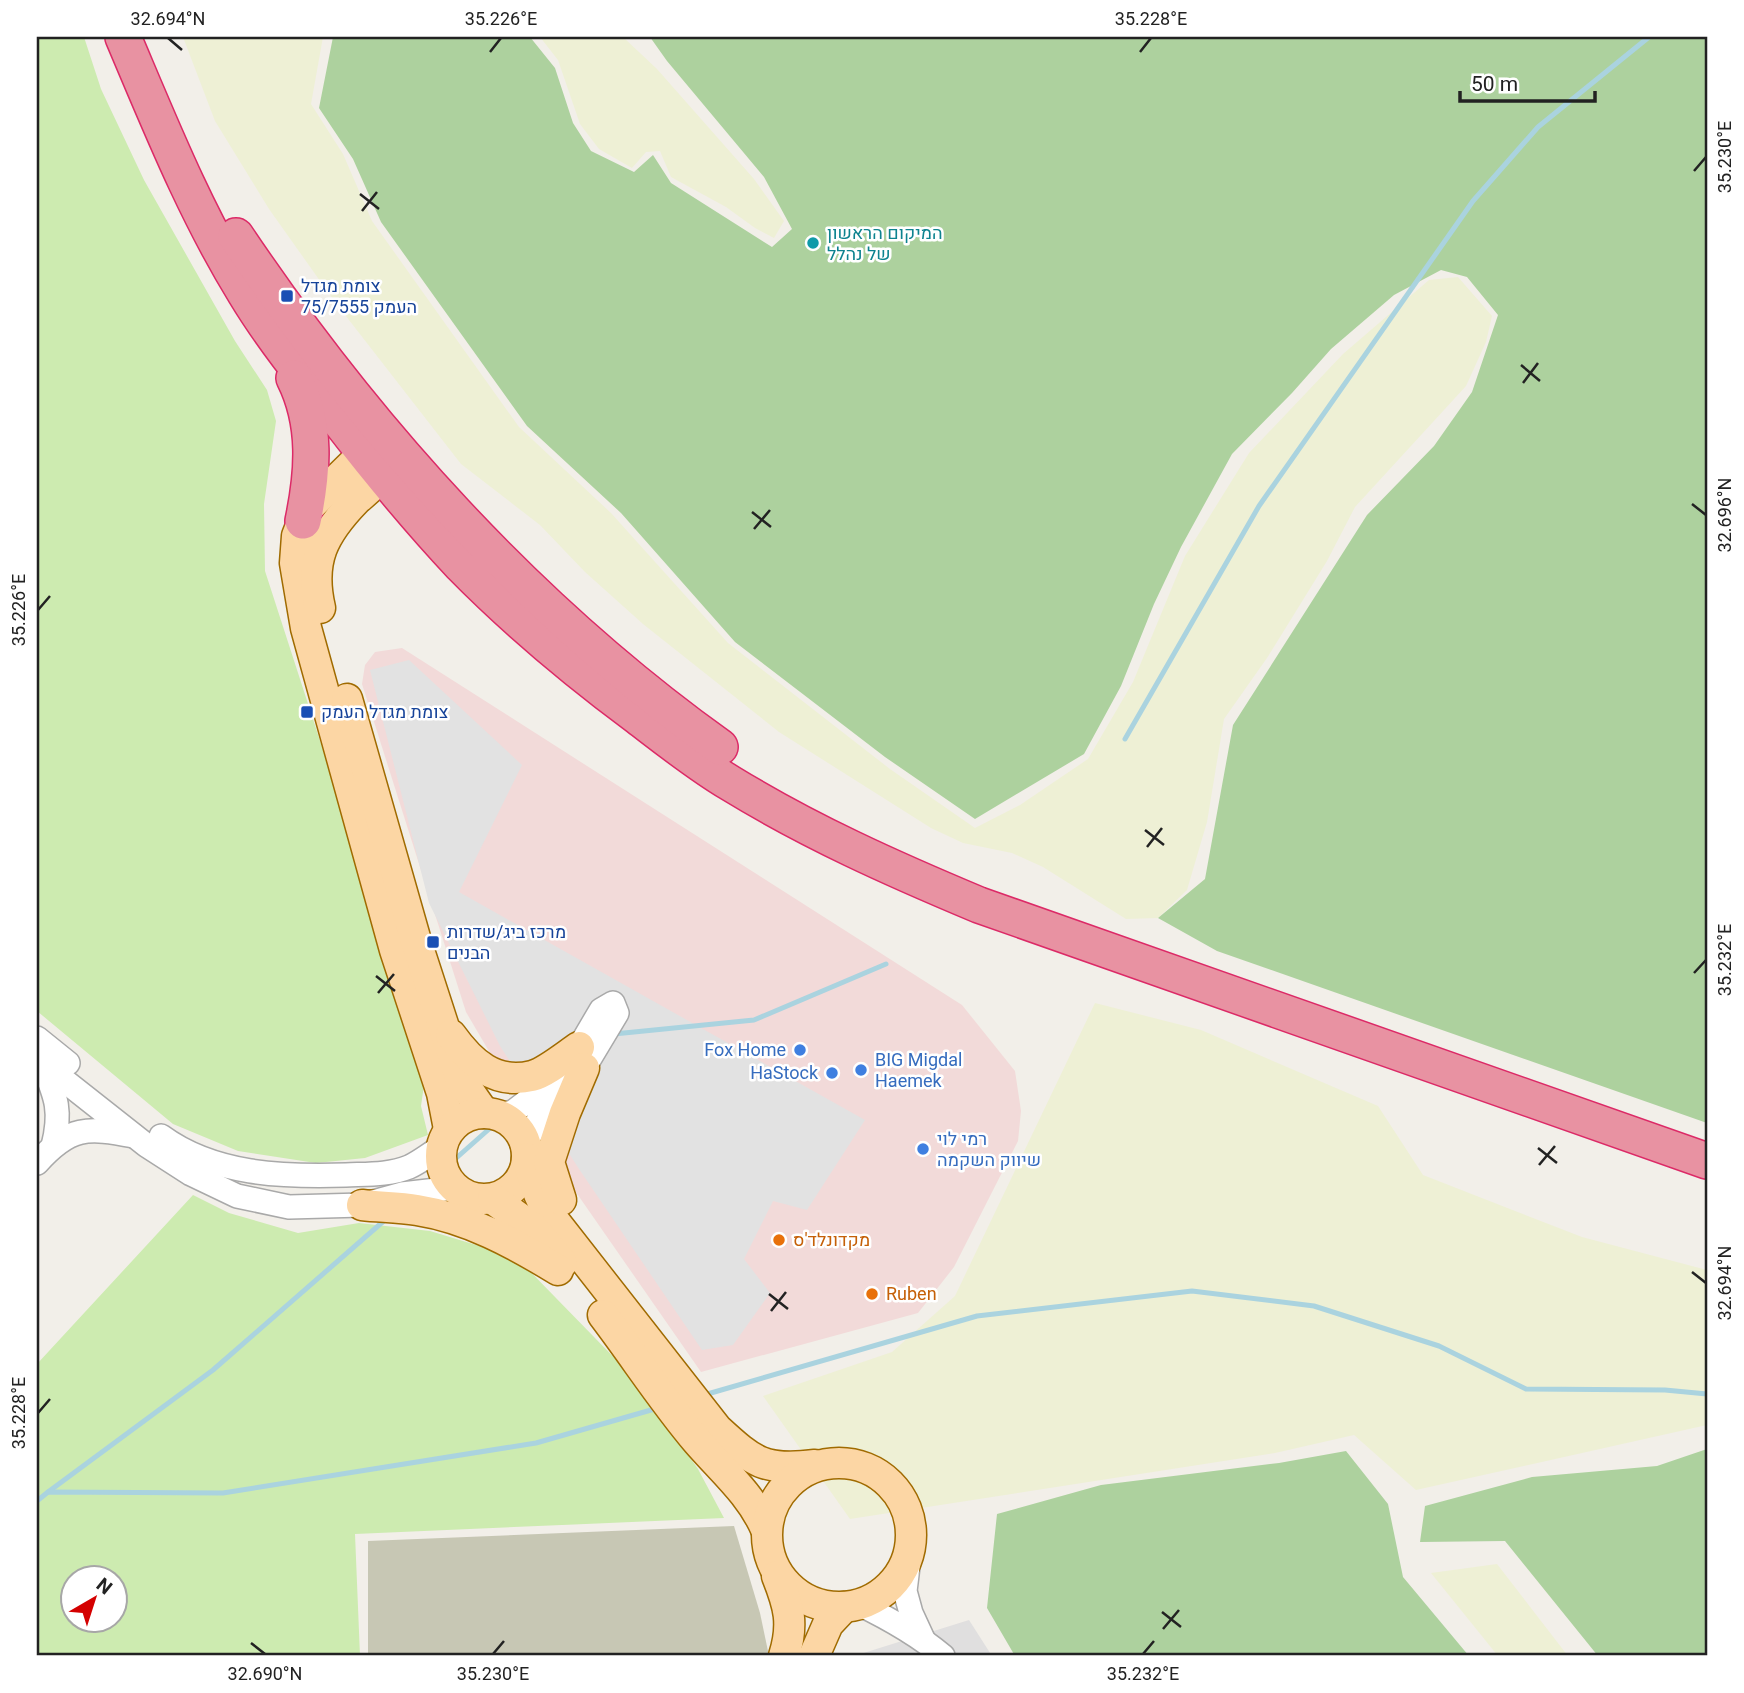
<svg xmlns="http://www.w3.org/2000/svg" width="1744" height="1693" viewBox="0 0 1744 1693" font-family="Roboto,Heebo,sans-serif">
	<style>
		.residential { fill: #e0dfdf }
		.commercial { fill: #f2dad9 }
		.construction { fill: #c7c7b4 }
		.farmland { fill: #eef0d5 }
		.grass { fill: #cdebb0; fill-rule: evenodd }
		.forest { fill: #add19e }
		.parking { fill: #e2e2e2 }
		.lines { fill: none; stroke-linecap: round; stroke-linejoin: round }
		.stream { stroke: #aad3df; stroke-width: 5 }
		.minor-casing { stroke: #a9a9a9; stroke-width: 26 }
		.major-casing { stroke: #a06b00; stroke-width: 33 }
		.highway-casing { stroke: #dc2a67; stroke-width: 38 }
		.minor { stroke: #fff; stroke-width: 23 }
		.major { stroke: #fcd6a4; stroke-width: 30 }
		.highway { stroke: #e892a2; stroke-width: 35 }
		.ticks { fill: none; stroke: #222; stroke-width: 2.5 }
		.culture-dot { fill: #0f9aa8; stroke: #fff; stroke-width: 2.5 }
		.transit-dot { fill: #1a4fb4; stroke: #fff; stroke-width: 2.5 }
		.shop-dot { fill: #3f7fe0; stroke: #fff; stroke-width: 2.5 }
		.food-dot { fill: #e8710a; stroke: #fff; stroke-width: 2.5 }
		.labels { text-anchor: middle; stroke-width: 5; stroke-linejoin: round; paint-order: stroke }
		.culture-label { font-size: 18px; fill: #0d838f; stroke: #fff; text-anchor: start }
		.transit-label { font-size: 18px; fill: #164399; stroke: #fff; text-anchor: start }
		.shop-label { font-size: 18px; fill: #366cbe; stroke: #fff; text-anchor: end }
		.food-label { font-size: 18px; fill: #c56008; stroke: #fff; text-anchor: start }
		.neatline { fill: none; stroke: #222; stroke-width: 2.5 }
		.ticks-label { font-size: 18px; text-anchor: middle; fill: #222 }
	</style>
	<rect width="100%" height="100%" fill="#f2efe9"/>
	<path class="residential" d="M 969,1620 L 992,1656 L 854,1656 Z"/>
	<path class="commercial" d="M 402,648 L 962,1005 L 1015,1071 L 1021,1111 L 1018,1141 L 954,1267 L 918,1313 L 701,1372 L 548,1152 L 466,1012 L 362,684 L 365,665 L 375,652 Z"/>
	<path class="construction" d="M 734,1526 L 760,1613 L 769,1656 L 368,1656 L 368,1541 Z"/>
	<g class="farmland">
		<path d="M 183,37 L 323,37 L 311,104 L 343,154 L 372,221 L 519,427 L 611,513 L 728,643 L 890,769 L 975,828 L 1020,805 L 1088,759 L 1133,682 L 1185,556 L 1249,453 L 1343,354 L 1429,280 L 1458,277 L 1492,316 L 1486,342 L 1466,386 L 1355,507 L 1327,561 L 1267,658 L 1224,719 L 1207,822 L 1187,890 L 1158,918 L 1126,919 L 1043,867 L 1012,853 L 963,843 L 931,828 L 779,732 L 643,624 L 585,572 L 540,525 L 461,464 L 335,302 L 269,209 L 215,121 Z"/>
		<path d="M 540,37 L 623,37 L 657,69 L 754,179 L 784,221 L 774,238 L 755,228 L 726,207 L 671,177 L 660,151 L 646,152 L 632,168 L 599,149 L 580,124 L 558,60 Z"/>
		<path d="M 1095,1003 L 1201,1030 L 1378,1106 L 1423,1175 L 1582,1237 L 1707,1270 L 1707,1425 L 1416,1490 L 1354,1435 L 1275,1453 L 850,1519 L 763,1396 L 892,1352 L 955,1296 Z"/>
		<path d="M 1497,1564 L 1568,1656 L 1498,1656 L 1431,1573 Z"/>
	</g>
	<g class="grass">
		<path d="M 37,37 L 84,37 L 101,89 L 144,180 L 235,341 L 267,390 L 276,421 L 264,504 L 265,571 L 414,1031 L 424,1085 L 421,1106 L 428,1135 L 365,1158 L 316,1163 L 238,1151 L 173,1124 L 37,1011 Z"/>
		<path d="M 193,1195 L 229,1213 L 298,1233 L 359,1223 L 430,1231 L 516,1257 L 634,1378 L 698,1469 L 724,1518 L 355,1534 L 360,1656 L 37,1656 L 37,1364 ZM 74,1578 L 116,1578 L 116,1620 L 74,1620 Z"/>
	</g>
	<g class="forest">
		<path d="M 333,37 L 530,37 L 555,68 L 573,123 L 591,151 L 634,172 L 653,155 L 671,183 L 772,247 L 792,229 L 764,177 L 667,61 L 650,37 L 1707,37 L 1707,1123 L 1217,951 L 1158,918 L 1205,879 L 1233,725 L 1367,515 L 1434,446 L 1472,392 L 1498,315 L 1467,277 L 1441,270 L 1394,295 L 1331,349 L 1292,393 L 1232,454 L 1181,547 L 1154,604 L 1121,686 L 1084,754 L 975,819 L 885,757 L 735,642 L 621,513 L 527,426 L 381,222 L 353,159 L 319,108 Z"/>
		<path d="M 1707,1449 L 1707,1656 L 1598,1656 L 1505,1541 L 1420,1542 L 1425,1506 L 1532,1477 L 1657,1466 Z"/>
		<path d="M 1346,1451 L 1388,1504 L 1403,1577 L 1469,1656 L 1015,1656 L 987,1608 L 997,1514 L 1101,1485 L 1279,1463 Z"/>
	</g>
	<path class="parking" d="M 409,660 L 522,765 L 459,892 L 865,1120 L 807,1210 L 773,1201 L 744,1259 L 770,1293 L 733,1345 L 702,1350 L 579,1169 L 500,1046 L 429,903 L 370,670 Z"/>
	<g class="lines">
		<g class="stream">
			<path d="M 1125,739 L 1259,506 L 1473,201 L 1538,127 L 1649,37"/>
			<path d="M 614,1034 L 754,1020 L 886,964"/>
			<path d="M 428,1183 L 497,1122"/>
			<path d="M 704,1395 L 977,1316 L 1192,1291 L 1314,1306 L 1439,1346 L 1526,1389 L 1665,1390 L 1707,1394"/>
			<path d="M 48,1492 L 213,1370 L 386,1219"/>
			<path d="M 37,1501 L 48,1492 L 223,1493 L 536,1443 L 658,1408"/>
		</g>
		<defs>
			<g id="minor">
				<path d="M 37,1038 L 68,1063"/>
				<path d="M 37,1059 L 146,1145 L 191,1174 L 237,1196 L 289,1207 L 362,1205 L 402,1194 L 454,1188"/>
				<path d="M 43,1065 C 56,1097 62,1111 53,1146"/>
				<path d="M 498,1115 L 513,1112 L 564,1073 L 601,1010 L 613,1003 L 617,1013 L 584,1068 L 543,1112 L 525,1144"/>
				<path d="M 161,1136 C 214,1175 283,1177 346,1175 C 367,1174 389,1175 409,1167 C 420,1162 431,1153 441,1147"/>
				<path d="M 37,1163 C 70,1126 87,1127 134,1136"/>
				<path d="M 911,1542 L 905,1591 L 911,1613 L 923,1639"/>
				<path d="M 859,1604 C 890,1619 917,1634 943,1656"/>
			</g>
			<g id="major">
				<path d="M 387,447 L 364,453 L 308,508 L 297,536 L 295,563 L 306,628 L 395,950 L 442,1093 L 449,1129"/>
				<path d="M 320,608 C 309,561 323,534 356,500 C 365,492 377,483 382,473 C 386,466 388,459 391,452"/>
				<path d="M 347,699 L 416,941 L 461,1080 L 484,1113"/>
				<path d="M 451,1035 C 471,1063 495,1085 532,1076 C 545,1073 567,1055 579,1047"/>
				<circle cx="484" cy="1156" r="43"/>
				<path d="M 527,1158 L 539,1194 L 548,1213 L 717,1429 C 754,1463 764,1471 815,1465"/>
				<path d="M 493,1199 L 533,1228 L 562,1263"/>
				<path d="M 561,1200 L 549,1162 L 565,1113 L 584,1068"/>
				<path d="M 362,1205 C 380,1207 399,1207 417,1210 C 468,1218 514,1243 558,1270"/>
				<path d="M 603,1315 C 635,1357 663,1401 697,1441 C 722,1470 751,1494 766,1529"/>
				<circle cx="839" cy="1535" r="72"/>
				<path d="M 777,1576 C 789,1606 794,1624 784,1656"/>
				<path d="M 814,1656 L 828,1624 L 844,1607"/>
			</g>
			<g id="highway">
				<path d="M 123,37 C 160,124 195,212 245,293 C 271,336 303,376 335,415 C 375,467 416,517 461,565 C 515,620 576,671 638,717 C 668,740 698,764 730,783 C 810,832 893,869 979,905 L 1707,1161"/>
				<path d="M 236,236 C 367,431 529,610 720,747"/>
				<path d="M 294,378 C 317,424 313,473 303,521"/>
			</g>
		</defs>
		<use href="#minor" class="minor-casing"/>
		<use href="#major" class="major-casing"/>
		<use href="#highway" class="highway-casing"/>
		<use href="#minor" class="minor"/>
		<use href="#major" class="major"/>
		<use href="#highway" class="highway"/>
	</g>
	<path class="ticks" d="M 168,38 L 182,50M 490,52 L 501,38M 1140,52 L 1151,38M 1694,171 L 1706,157M 360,194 L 379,209M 362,211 L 377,192M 1521,365 L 1540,381M 1523,383 L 1538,363M 1692,504 L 1706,515M 752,512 L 771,527M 754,529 L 770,510M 38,610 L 50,596M 1145,830 L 1164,845M 1147,847 L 1162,828M 1694,973 L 1706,960M 376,976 L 395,991M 378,993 L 394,974M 1538,1148 L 1557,1163M 1539,1165 L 1555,1146M 1692,1272 L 1706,1283M 769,1294 L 788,1309M 771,1311 L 786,1292M 38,1413 L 50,1399M 1162,1612 L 1181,1627M 1163,1629 L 1179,1610M 251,1643 L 265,1654M 493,1654 L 504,1641M 1143,1654 L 1154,1641"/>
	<circle class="culture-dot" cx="813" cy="243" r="7"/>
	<g class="transit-dot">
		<rect x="280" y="289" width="14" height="14" rx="3.5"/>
		<rect x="300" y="705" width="14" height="14" rx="3.5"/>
		<rect x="426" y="935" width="14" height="14" rx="3.5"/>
	</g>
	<g class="shop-dot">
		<circle cx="800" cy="1050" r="7"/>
		<circle cx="861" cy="1070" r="7"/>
		<circle cx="832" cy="1073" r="7"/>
		<circle cx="923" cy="1149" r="7"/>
	</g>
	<g class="food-dot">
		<circle cx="779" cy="1240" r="7"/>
		<circle cx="872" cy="1294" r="7"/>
	</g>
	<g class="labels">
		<g class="culture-label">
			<text x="827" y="239">המיקום הראשון<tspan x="827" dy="21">של נהלל</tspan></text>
		</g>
		<g class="transit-label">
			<text x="301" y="292">צומת מגדל<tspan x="301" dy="21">העמק 75/7555</tspan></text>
			<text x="321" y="718">צומת מגדל העמק</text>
			<text x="447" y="938">מרכז ביג/שדרות<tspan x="447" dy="21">הבנים</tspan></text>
		</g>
		<g class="shop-label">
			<text x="786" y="1056">Fox Home</text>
			<text x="875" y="1066" text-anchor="start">BIG Migdal<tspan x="875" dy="21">Haemek</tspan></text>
			<text x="818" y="1079">HaStock</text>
			<text x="937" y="1145" text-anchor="start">רמי לוי<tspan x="937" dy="21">שיווק השקמה</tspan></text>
		</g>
		<g class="food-label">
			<text x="793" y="1246">מקדונלד'ס</text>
			<text x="886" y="1300">Ruben</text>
		</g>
	</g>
	<rect width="1744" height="1693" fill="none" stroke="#ffffff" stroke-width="77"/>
	<g transform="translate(94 1599) rotate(39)"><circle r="33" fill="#ffffff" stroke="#a7a7a7" stroke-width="2"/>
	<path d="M0-5L12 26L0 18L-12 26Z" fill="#d40000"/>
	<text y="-10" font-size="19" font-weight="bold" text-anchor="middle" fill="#222222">N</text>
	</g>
	<path d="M1460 91v10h135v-10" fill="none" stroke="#222222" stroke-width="3.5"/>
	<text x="1471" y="91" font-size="21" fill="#222222" stroke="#ffffff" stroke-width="5" paint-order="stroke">50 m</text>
	<rect x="38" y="38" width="1668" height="1616" class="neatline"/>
	<g class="ticks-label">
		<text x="168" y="25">32.694°N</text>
		<text x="501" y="25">35.226°E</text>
		<text x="1151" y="25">35.228°E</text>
		<text transform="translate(1725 157) rotate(-90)" y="6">35.230°E</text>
		<text transform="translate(1725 515) rotate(-90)" y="6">32.696°N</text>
		<text transform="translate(19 610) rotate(-90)" y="6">35.226°E</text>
		<text transform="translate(1725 960) rotate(-90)" y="6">35.232°E</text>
		<text transform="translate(1725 1283) rotate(-90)" y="6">32.694°N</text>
		<text transform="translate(19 1413) rotate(-90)" y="6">35.228°E</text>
		<text x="265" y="1680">32.690°N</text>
		<text x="493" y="1680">35.230°E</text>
		<text x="1143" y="1680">35.232°E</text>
	</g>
</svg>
